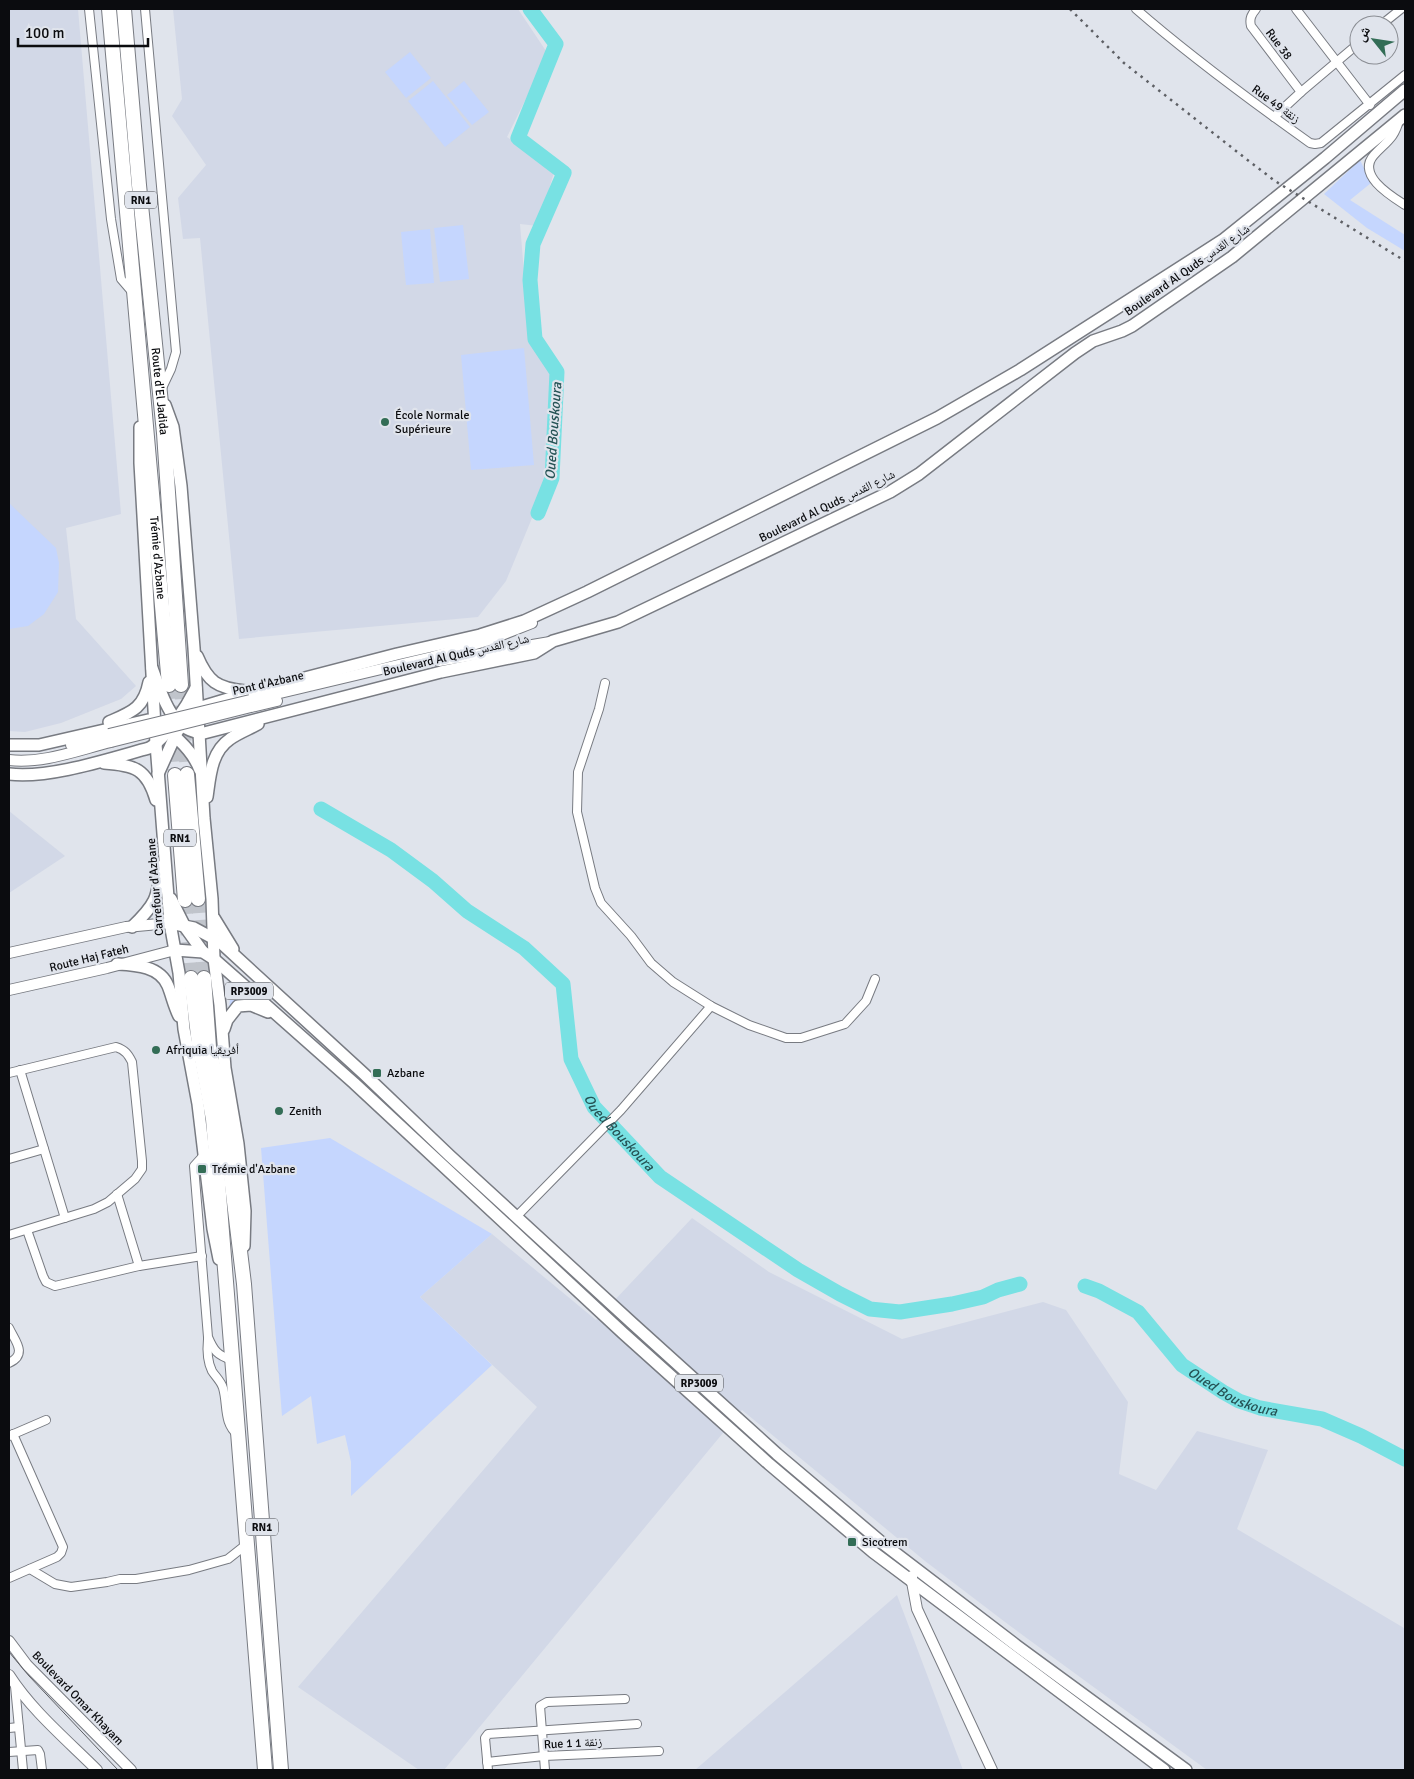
<svg xmlns="http://www.w3.org/2000/svg" width="1414" height="1779" viewBox="0 0 1414 1779" font-family="Signika,'Noto Naskh Arabic',sans-serif">
	<style>
		.built { fill: #d2d8e7 }
		.green { fill: #c5d6fe }
		.lines { fill: none; stroke-linecap: round; stroke-linejoin: round }
		.river { stroke: #78e1e3; stroke-width: 15 }
		.highway-tunnel { stroke: #c0c4cb; stroke-width: 14; stroke-dasharray: 14 7; stroke-linecap: butt }
		.street-casing { stroke: #787b82; stroke-width: 10 }
		.secondary-casing { stroke: #787b82; stroke-width: 12 }
		.primary-casing { stroke: #787b82; stroke-width: 14 }
		.highway-casing { stroke: #787b82; stroke-width: 16 }
		.street { stroke: #fff; stroke-width: 8 }
		.secondary { stroke: #fff; stroke-width: 10 }
		.primary { stroke: #fff; stroke-width: 11 }
		.highway { stroke: #fff; stroke-width: 14 }
		.tram { stroke: #5e6065; stroke-width: 1 }
		.rail { stroke: #5e6065; stroke-width: 2.5; stroke-dasharray: 2.5 5; stroke-linecap: butt }
		.secondary-bridge-casing { stroke: #787b82; stroke-width: 12; stroke-linecap: butt }
		.secondary-bridge { stroke: #fff; stroke-width: 10 }
		.poi-dot { fill: #336d56; stroke: #e0e4ec; stroke-width: 2 }
		.labels { text-anchor: middle; stroke-width: 4.5; stroke-linejoin: round; paint-order: stroke }
		.shield { fill: #e0e4ec; stroke: #4b4d51; stroke-width: 1 }
		.shield-label { font-size: 11px; font-weight: bold; fill: #0b0c0f }
		.street-label { font-size: 12px; fill: #0b0c0f; stroke: #e0e4ec }
		.poi-label { font-size: 12px; fill: #0b0c0f; stroke: #e0e4ec; text-anchor: start }
		.water-label { font-size: 14px; font-style: italic; fill: #255355; stroke: #e0e4ec }
	</style>
	<rect width="100%" height="100%" fill="#e0e4ec"/>
	<g class="built">
		<path d="M 9,9 L 78,9 L 121,514 L 66,528 L 76,619 L 136,686 L 121,699 L 61,723 L 25,732 L 9,731 Z"/>
		<path d="M 173,9 L 518,9 L 548,54 L 507,137 L 555,169 L 538,226 L 520,224 L 530,345 L 554,372 L 551,472 L 506,581 L 478,617 L 239,639 L 200,238 L 183,239 L 178,198 L 206,165 L 172,116 L 182,99 Z"/>
		<path d="M 9,811 L 65,856 L 9,893 Z"/>
		<path d="M 692,1218 L 769,1272 L 902,1339 L 1043,1302 L 1066,1310 L 1128,1402 L 1119,1474 L 1156,1490 L 1197,1431 L 1268,1450 L 1237,1529 L 1404,1628 L 1405,1627 L 1405,1770 L 1207,1770 L 1009,1625 L 925,1561 L 742,1410 L 444,1770 L 419,1770 L 298,1687 L 537,1407 L 420,1297 L 492,1234 L 596,1320 Z"/>
		<path d="M 897,1595 L 963,1770 L 695,1770 Z"/>
	</g>
	<g class="green">
		<path d="M 410,52 L 431,78 L 406,98 L 385,72 Z"/>
		<path d="M 433,81 L 470,127 L 445,147 L 408,101 Z"/>
		<path d="M 464,81 L 489,112 L 472,125 L 447,95 Z"/>
		<path d="M 1360,160 L 1371,183 L 1350,200 L 1405,235 L 1405,251 L 1367,228 L 1324,194 Z"/>
		<path d="M 463,225 L 469,279 L 440,282 L 434,228 Z"/>
		<path d="M 430,229 L 434,283 L 406,285 L 401,232 Z"/>
		<path d="M 524,348 L 534,465 L 471,470 L 461,355 Z"/>
		<path d="M 9,503 L 56,548 L 59,563 L 58,592 L 44,614 L 28,626 L 9,629 Z"/>
		<path d="M 231,986 L 238,986 L 256,1001 L 229,1011 Z"/>
		<path d="M 330,1138 L 492,1234 L 420,1297 L 492,1365 L 351,1496 L 351,1462 L 345,1435 L 317,1444 L 311,1396 L 282,1416 L 261,1148 Z"/>
	</g>
	<g class="lines">
		<g class="river">
			<path d="M 530,9 L 556,44 L 518,138 L 564,173 L 533,244 L 530,280 L 535,339 L 557,372 L 552,478 L 538,513"/>
			<path id="s1" d="M 321,809 L 391,850 L 433,881 L 467,911 L 524,948 L 563,984 L 571,1059 L 594,1107 L 660,1177 L 798,1270 L 840,1294 L 870,1309 L 900,1312 L 952,1304 L 983,1297 L 998,1290 L 1020,1284"/>
			<path id="s2" d="M 1085,1286 L 1099,1291 L 1138,1312 L 1182,1365 L 1223,1392 L 1239,1401 L 1260,1408 L 1322,1419 L 1361,1436 L 1405,1459"/>
		</g>
		<g class="highway-tunnel">
			<path d="M 169,685 L 175,775"/>
			<path d="M 181,685 L 187,774"/>
			<path d="M 198,899 L 204,978"/>
			<path d="M 185,900 L 191,978"/>
		</g>
		<defs>
			<g id="street">
				<path d="M 89,9 L 111,219 L 121,279 L 133,293"/>
				<path d="M 145,9 L 176,352 L 171,369 L 162,388"/>
				<path d="M 1136,9 C 1191,57 1251,101 1310,143 L 1315,144 L 1321,143 L 1405,75"/>
				<path d="M 1256,9 C 1252,14 1249,18 1251,26 L 1301,92"/>
				<path d="M 1296,9 L 1370,105"/>
				<path d="M 1381,25 L 1401,9"/>
				<path d="M 1274,117 L 1301,92 L 1359,43"/>
				<path d="M 1399,120 C 1395,138 1386,142 1374,155 C 1356,175 1391,196 1405,205"/>
				<path d="M 605,683 L 599,709 L 578,772 L 577,812 L 595,888 L 601,903 L 631,936 L 651,963 L 673,982 L 711,1006 L 749,1025 L 786,1038 L 801,1038 L 845,1024 L 866,1001 L 875,979"/>
				<path d="M 20,1070 L 65,1218"/>
				<path d="M 9,1073 L 116,1047 C 125,1050 128,1054 132,1062 L 142,1161 L 142,1169 L 135,1179 L 108,1202 L 94,1209 L 9,1235"/>
				<path d="M 204,1155 L 194,1166 L 208,1337 C 214,1351 217,1355 232,1360"/>
				<path d="M 9,1159 L 44,1149"/>
				<path d="M 117,1194 L 139,1266"/>
				<path d="M 516,1217 L 621,1110 L 711,1006"/>
				<path d="M 27,1230 L 43,1276 L 46,1282 L 55,1286 L 139,1266 L 202,1256"/>
				<path d="M 9,1328 C 15,1341 28,1354 9,1363"/>
				<path d="M 208,1339 C 207,1349 207,1361 212,1371 C 215,1376 221,1381 223,1388 C 228,1405 223,1423 238,1435"/>
				<path d="M 9,1436 L 46,1420"/>
				<path d="M 30,1569 L 55,1584 L 71,1587 L 107,1582 L 120,1579 L 136,1579 L 189,1570 L 228,1559 L 247,1544"/>
				<path d="M 9,1578 L 57,1557 L 61,1553 L 63,1547 L 13,1434"/>
				<path d="M 15,1686 L 23,1770"/>
				<path d="M 9,1728 L 19,1727"/>
				<path d="M 9,1752 L 38,1750 L 40,1754 L 42,1770"/>
				<path d="M 487,1762 L 544,1756 L 659,1751"/>
				<path d="M 488,1770 L 485,1738 L 488,1734 L 637,1724"/>
				<path d="M 545,1770 L 540,1706 L 547,1702 L 625,1699"/>
			</g>
			<g id="secondary">
				<path d="M 439,661 L 550,642"/>
				<path d="M 250,700 L 432,657 L 489,640 L 532,623"/>
				<path d="M 251,707 L 277,701"/>
				<path d="M 71,745 L 108,734"/>
				<path d="M 9,760 C 43,764 78,750 111,742"/>
				<path d="M 9,953 L 126,927 L 170,923"/>
				<path d="M 9,990 L 107,968 L 175,950"/>
				<path d="M 912,1576 L 912,1582 L 917,1609 L 992,1770"/>
				<path d="M 9,1641 L 27,1665 L 131,1770"/>
				<path d="M 9,1675 C 32,1711 67,1740 97,1770"/>
			</g>
			<g id="primary">
				<path d="M 165,405 L 173,427 L 181,486 L 194,648 L 204,818 L 212,899 L 214,959 L 220,1005 L 225,1068 L 238,1144 L 245,1211 L 244,1246"/>
				<path d="M 140,427 L 140,463 L 156,744 L 170,923 L 179,973 L 184,1029 L 198,1104 L 213,1229 L 219,1259"/>
				<path d="M 197,656 C 208,682 217,688 245,691"/>
				<path d="M 152,668 C 161,692 171,733 204,733 L 441,672 L 534,653 L 553,641 L 618,622 L 890,492 L 919,474 L 1075,353 L 1093,341 L 1122,331 L 1132,326 L 1232,257 L 1405,115"/>
				<path d="M 109,722 C 132,712 144,708 149,682"/>
				<path d="M 9,745 L 39,745 L 148,720 C 169,728 192,749 200,770"/>
				<path d="M 104,763 C 135,765 147,769 156,800"/>
				<path d="M 9,774 C 49,779 109,759 149,748 C 166,739 187,706 196,688"/>
				<path d="M 158,774 L 177,732 L 188,716 L 198,708 L 251,692 L 397,654 L 480,635 L 524,621 L 587,592 L 937,418 L 1020,370 L 1223,240 L 1325,158 L 1405,90"/>
				<path d="M 207,797 C 210,776 211,752 230,739 C 238,733 249,729 258,724"/>
				<path d="M 171,899 L 185,927 L 203,952"/>
				<path d="M 214,918 L 233,949"/>
				<path d="M 170,923 L 194,928 L 220,942 L 363,1073 L 450,1156 L 632,1323 L 777,1454 L 881,1542 L 1017,1646 L 1186,1770"/>
				<path d="M 132,927 C 156,904 157,899 162,866"/>
				<path d="M 175,950 L 203,952 L 214,959 L 354,1083 L 623,1333 L 769,1464 L 873,1552 L 1164,1770"/>
				<path d="M 117,964 C 136,965 160,966 168,986 C 172,996 174,1006 179,1016"/>
				<path d="M 224,1029 L 227,1020 L 238,1006 L 251,1005 L 268,1012"/>
			</g>
			<g id="highway">
				<path id="s3" d="M 109,9 L 169,685"/>
				<path id="s4" d="M 124,9 L 139,185 L 164,433 L 181,685"/>
				<path d="M 187,774 L 198,899"/>
				<path d="M 175,775 L 185,900"/>
				<path d="M 191,978 L 199,1044 L 213,1119 L 265,1770"/>
				<path d="M 204,978 L 209,1047 L 223,1111 L 244,1284 L 281,1770"/>
			</g>
		</defs>
		<use href="#street" class="street-casing"/>
		<use href="#secondary" class="secondary-casing"/>
		<use href="#primary" class="primary-casing"/>
		<use href="#highway" class="highway-casing"/>
		<use href="#street" class="street"/>
		<use href="#secondary" class="secondary"/>
		<use href="#primary" class="primary"/>
		<use href="#highway" class="highway"/>
		<path class="tram" d="M 9,1652 L 29,1676 L 118,1770"/>
		<path class="rail" d="M 1070,9 L 1124,63 L 1245,158 L 1275,181 L 1405,261"/>
		<defs>
			<g id="secondary-bridge">
				<path d="M 109,734 L 250,700"/>
				<path d="M 111,742 L 251,707"/>
			</g>
		</defs>
		<use href="#secondary-bridge" class="secondary-bridge-casing"/>
		<use href="#secondary-bridge" class="secondary-bridge"/>
	</g>
	<g class="poi-dot">
		<circle cx="385" cy="422" r="5"/>
		<circle cx="156" cy="1050" r="5"/>
		<rect x="372" y="1068" width="10" height="10" rx="2.5"/>
		<circle cx="279" cy="1111" r="5"/>
		<rect x="197" y="1164" width="10" height="10" rx="2.5"/>
		<rect x="847" y="1537" width="10" height="10" rx="2.5"/>
	</g>
	<g class="labels">
		<g class="shield">
			<rect x="125" y="191.5" width="32" height="17" rx="4"/>
			<rect x="164" y="829.5" width="32" height="17" rx="4"/>
			<rect x="225" y="982.5" width="48" height="17" rx="4"/>
			<rect x="675" y="1374.5" width="48" height="17" rx="4"/>
			<rect x="246" y="1518.5" width="32" height="17" rx="4"/>
		</g>
		<g class="shield-label">
			<text x="141" y="204">RN1</text>
			<text x="180" y="842">RN1</text>
			<text x="249" y="995">RP3009</text>
			<text x="699" y="1387">RP3009</text>
			<text x="262" y="1531">RN1</text>
		</g>
		<g class="street-label">
			<text transform="translate(1279 44) rotate(53)" y="4">Rue 38</text>
			<text transform="translate(1276 104) rotate(36)" y="4">Rue 49 زنقة</text>
			<text transform="translate(1187 270) rotate(-35)" y="4">Boulevard Al Quds شارع القدس</text>
			<text dy="4" stroke="none"><textPath href="#s4" startOffset="384">Route d'El Jadida</textPath></text>
			<text transform="translate(827 506) rotate(-26)" y="4">Boulevard Al Quds شارع القدس</text>
			<text dy="4" stroke="none"><textPath href="#s3" startOffset="551">Trémie d'Azbane</textPath></text>
			<text transform="translate(456 655) rotate(-13)" y="4">Boulevard Al Quds شارع القدس</text>
			<text transform="translate(268 683) rotate(-13)" y="4">Pont d'Azbane</text>
			<text transform="translate(155 887) rotate(-95)" y="4">Carrefour d'Azbane</text>
			<text transform="translate(89 958) rotate(-14)" y="4">Route Haj Fateh</text>
			<text transform="translate(78 1698) rotate(46)" y="4">Boulevard Omar Khayam</text>
			<text transform="translate(573 1743) rotate(-3)" y="4">Rue 1 زنقة 1</text>
		</g>
		<g class="poi-label">
			<text x="395" y="419">École Normale<tspan x="395" dy="14">Supérieure</tspan></text>
			<text x="166" y="1054">Afriquia أفريقيا</text>
			<text x="387" y="1077">Azbane</text>
			<text x="289" y="1115">Zenith</text>
			<text x="212" y="1173">Trémie d'Azbane</text>
			<text x="862" y="1546">Sicotrem</text>
		</g>
		<g class="water-label">
			<text transform="translate(553 431) rotate(-86)" y="5">Oued Bouskoura</text>
			<text dy="5" stroke="none"><textPath href="#s1" startOffset="464">Oued Bouskoura</textPath></text>
			<text dy="5" stroke="none"><textPath href="#s2" startOffset="186">Oued Bouskoura</textPath></text>
		</g>
	</g>
	<rect width="1414" height="1779" fill="none" stroke="#0b0c0f" stroke-width="20"/>
	<g transform="translate(1374 40) rotate(300)"><circle r="24" fill="#e0e4ec" stroke="#8b8e94"/>
	<path d="M0-4L9 19L0 12L-9 19Z" fill="#336d56"/>
	<text y="-8" font-size="14" font-weight="bold" text-anchor="middle" fill="#0b0c0f">ش</text>
	</g>
	<path d="M18 38v8h130v-8" fill="none" stroke="#0b0c0f" stroke-width="2.5"/>
	<text x="25" y="38" font-size="15" fill="#0b0c0f" stroke="#e0e4ec" stroke-width="4" paint-order="stroke">100 m</text>
</svg>
